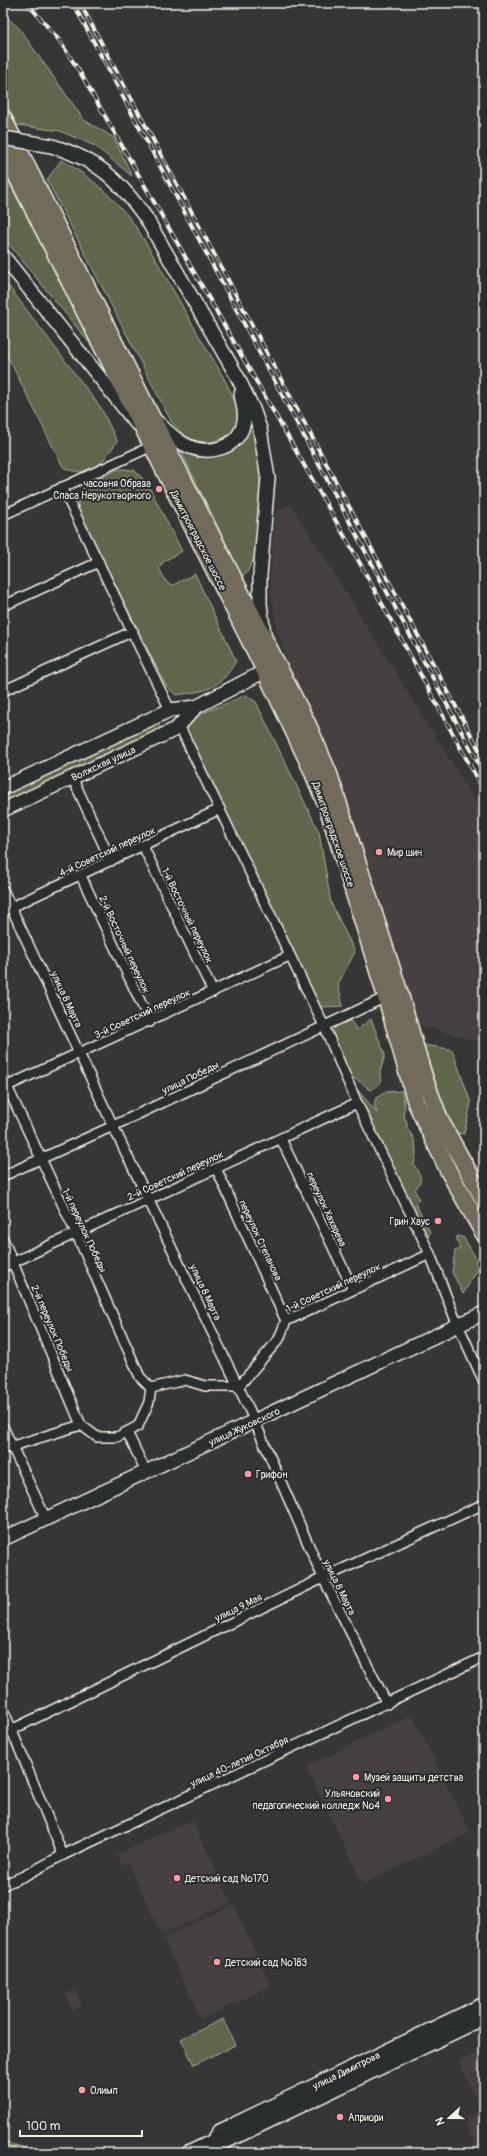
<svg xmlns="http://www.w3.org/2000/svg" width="487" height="2156" viewBox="0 0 487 2156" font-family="Pangolin,sans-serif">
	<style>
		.built { fill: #474142 }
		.green { fill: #60664c; stroke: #aaac9a }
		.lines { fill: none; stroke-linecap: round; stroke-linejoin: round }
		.street-casing { stroke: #f4f1e8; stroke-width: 12 }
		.secondary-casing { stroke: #f4f1e8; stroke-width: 16 }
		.highway-casing { stroke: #f4f1e8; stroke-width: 19 }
		.street { stroke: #2a2d2e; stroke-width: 9 }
		.secondary { stroke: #2a2d2e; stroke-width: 13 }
		.highway { stroke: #726b5a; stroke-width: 16 }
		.rail-casing { stroke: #f4f1e8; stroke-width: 4 }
		.rail { stroke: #2a2d2e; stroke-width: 2.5; stroke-dasharray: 8; stroke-linecap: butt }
		.secondary-bridge-casing { stroke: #f4f1e8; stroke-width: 16; stroke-linecap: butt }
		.secondary-bridge { stroke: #2a2d2e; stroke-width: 13 }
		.poi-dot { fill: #ff9aa2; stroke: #2a2d2e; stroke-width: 1.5 }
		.labels { text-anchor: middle; stroke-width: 4; stroke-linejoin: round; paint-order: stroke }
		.poi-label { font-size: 10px; fill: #f4f1e8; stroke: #2a2d2e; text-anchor: start }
		.street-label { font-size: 10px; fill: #f4f1e8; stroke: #2a2d2e }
	</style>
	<rect width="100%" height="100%" fill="#373637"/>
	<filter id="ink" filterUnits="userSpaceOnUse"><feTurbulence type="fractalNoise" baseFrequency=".025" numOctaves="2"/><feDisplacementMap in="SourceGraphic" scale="8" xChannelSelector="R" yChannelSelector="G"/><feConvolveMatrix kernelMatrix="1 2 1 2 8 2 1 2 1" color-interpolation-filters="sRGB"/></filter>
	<g filter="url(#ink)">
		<g class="built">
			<path d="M 290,503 L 471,794 L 484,822 L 484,1039 L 478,1041 L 419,1025 L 346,797 L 288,663 L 276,627 L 270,580 L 275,513 Z"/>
			<path d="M 412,1715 L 470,1832 L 363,1884 L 306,1767 Z"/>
			<path d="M 192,1820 L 231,1902 L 162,1935 L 128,1863 L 122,1865 L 117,1854 Z"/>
			<path d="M 233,1905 L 271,1986 L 201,2019 L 163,1938 Z"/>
			<path d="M 75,1990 L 82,2006 L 73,2011 L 65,1994 Z"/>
			<path d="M 484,2050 L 484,2153 L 478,2153 L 463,2118 L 481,2110 L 459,2061 Z"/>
		</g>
		<g class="green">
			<path d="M 3,14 L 19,28 L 84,120 L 114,138 L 132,176 L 95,146 L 60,131 L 17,125 L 3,97 Z"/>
			<path d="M 61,160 C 83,172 103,188 120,207 C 136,224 147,245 159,265 C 172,289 186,312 199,336 C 210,354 234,392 238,412 C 242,435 213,447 194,440 C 184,436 177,429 171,421 L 47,180 Z"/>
			<path d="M 3,171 L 105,362 L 3,237 Z"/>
			<path d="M 5,284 L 10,288 L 101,408 L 117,441 C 104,462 89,481 63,467 L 3,347 L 3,285 Z"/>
			<path d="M 251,426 L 259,458 L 260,483 L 256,555 L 246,574 L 241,575 L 181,451 C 215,463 233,457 251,426 Z"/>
			<path d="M 119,469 L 134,470 L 147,483 L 182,551 L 163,562 L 159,568 L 167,583 L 173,585 L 195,574 L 236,661 C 219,690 207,691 176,695 L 166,686 L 79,512 C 72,484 98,479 119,469 Z"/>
			<path d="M 246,695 L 256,702 L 319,832 L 331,903 L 355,952 L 338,984 L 343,1006 L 319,1007 L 179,740 L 189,719 Z"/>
			<path d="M 157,721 L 162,731 L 3,804 L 3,794 Z"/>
			<path d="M 371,1019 L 385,1055 L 380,1072 L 381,1082 L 372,1090 L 368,1089 C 363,1081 355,1081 349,1074 C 341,1063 335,1048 329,1037 L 337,1025 L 350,1020 L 357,1030 Z"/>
			<path d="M 424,1045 L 449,1049 L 453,1052 L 471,1103 L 464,1134 L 456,1133 L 447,1118 Z"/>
			<path d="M 353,1088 L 356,1088 L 377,1113 L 374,1105 L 376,1098 L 386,1092 L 402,1091 L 405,1107 L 403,1113 L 407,1123 L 407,1129 C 416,1137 418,1153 414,1164 C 419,1175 425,1177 415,1190 L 419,1199 L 415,1203 L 430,1232 L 427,1239 Z"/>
			<path d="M 458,1236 L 464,1238 L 477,1260 L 475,1262 L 478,1269 L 463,1294 L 452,1272 L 455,1251 L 460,1249 L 456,1238 Z"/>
			<path d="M 223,2019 L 235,2045 L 194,2065 L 181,2039 Z"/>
			<path d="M 3,2142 L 26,2148 L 28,2153 L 3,2153 Z"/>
		</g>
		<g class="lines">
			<defs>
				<g id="street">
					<path d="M 62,487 L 170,710"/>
					<path d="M 3,515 L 152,446"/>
					<path d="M 3,606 L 99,562"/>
					<path d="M 3,691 L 133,631"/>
					<path d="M 179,725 L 324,1026 L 357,1103 L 430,1254 L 454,1316 L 484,1382"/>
					<path d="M 72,777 L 111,861"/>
					<path d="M 143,846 L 213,992"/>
					<path d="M 81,876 L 150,1022"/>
					<path d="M 3,890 L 113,1126 L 250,1411 L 323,1578 L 387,1704"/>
					<path d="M 3,911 L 220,809"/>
					<path d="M 3,1078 L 76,1233 L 140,1377 L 151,1388"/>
					<path d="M 3,1088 L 289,956"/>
					<path d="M 281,1139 L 353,1289"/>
					<path d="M 216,1168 L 286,1321"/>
					<path d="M 3,1176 L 113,1126 L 386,997"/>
					<path d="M 3,1239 L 81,1425"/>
					<path d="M 3,1267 L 357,1103"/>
					<path d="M 3,1427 L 46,1519"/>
					<path d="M 127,1432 L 146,1472"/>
					<path d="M 3,1449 L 81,1425 L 97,1437 L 117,1437 L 138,1426 L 149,1402 L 151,1388 L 185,1380 L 205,1386 L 239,1386 L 279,1339 L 286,1321 L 430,1254"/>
					<path d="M 3,1709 L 63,1855"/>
					<path d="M 3,1734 L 323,1578 L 484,1504"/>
					<path d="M 3,1885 L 24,1876 L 63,1855 L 484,1657"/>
					<path d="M 213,2141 L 220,2153"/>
				</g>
				<g id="secondary">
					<path d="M 52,146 C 98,160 118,179 146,218 L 237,376 L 253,409 L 260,429 L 268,478 L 260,575 L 260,604 L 264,634"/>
					<path d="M 3,256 L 136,423"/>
					<path d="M 156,421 C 166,430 175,441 188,446 C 209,456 240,448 244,421 C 246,412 242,402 241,394"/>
					<path d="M 3,788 L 170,710 L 196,707"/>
					<path d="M 3,810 L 176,729 L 196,707 L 265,671"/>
					<path d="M 3,1539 L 484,1313"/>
					<path d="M 213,2141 L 220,2131 L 484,2004"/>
					<path d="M 188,2153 L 213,2141 L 225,2142 L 484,2018"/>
				</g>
				<g id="highway">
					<path d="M 3,118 L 150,414 L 308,725 L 329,774 L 399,991 L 424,1077 L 440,1120 L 484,1200"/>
					<path d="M 3,149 L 265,671 L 311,768 L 328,809 L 386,997 L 416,1103 L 449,1172 L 484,1234"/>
				</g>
			</defs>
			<use href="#street" class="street-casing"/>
			<use href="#secondary" class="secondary-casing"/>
			<use href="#highway" class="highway-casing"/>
			<use href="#street" class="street"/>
			<use href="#secondary" class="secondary"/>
			<use href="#highway" class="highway"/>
			<defs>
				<g id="rail">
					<path d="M 27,3 L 59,40 L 81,74 L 357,558 L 484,791"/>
					<path d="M 73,3 L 484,774"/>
					<path d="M 80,3 L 484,759"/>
				</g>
			</defs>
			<use href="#rail" class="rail-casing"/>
			<use href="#rail" class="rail"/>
			<defs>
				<path id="secondary-bridge" d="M 3,138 L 52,146"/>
			</defs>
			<use href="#secondary-bridge" class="secondary-bridge-casing"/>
			<use href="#secondary-bridge" class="secondary-bridge"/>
		</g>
	</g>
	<g class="poi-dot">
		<circle cx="159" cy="489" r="4"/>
		<circle cx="379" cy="852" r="4"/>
		<circle cx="438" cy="1221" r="4"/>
		<circle cx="248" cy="1474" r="4"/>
		<circle cx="356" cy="1777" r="4"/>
		<circle cx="388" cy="1799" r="4"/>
		<circle cx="177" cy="1878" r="4"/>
		<circle cx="217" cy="1962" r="4"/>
		<circle cx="82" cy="2090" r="4"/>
		<circle cx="340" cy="2117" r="4"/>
	</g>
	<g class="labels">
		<g class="poi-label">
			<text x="151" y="487" text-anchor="end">часовня Образа<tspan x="151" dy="12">Спаса Нерукотворного</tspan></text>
			<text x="387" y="856">Мир шин</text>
			<text x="430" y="1225" text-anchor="end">Грин Хаус</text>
			<text x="256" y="1478">Грифон</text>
			<text x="364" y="1781">Музей защиты детства</text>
			<text x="380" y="1797" text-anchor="end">Ульяновский<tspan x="380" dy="12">педагогический колледж №4</tspan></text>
			<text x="185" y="1882">Детский сад №170</text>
			<text x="225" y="1966">Детский сад №183</text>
			<text x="90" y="2094">Олимп</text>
			<text x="348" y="2121">Априори</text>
		</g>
		<g class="street-label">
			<text transform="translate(199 540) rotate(63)" y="4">Димитровградское шоссе</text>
			<text transform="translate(103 763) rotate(-25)" y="4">Волжская улица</text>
			<text transform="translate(334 834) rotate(71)" y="4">Димитровградское шоссе</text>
			<text transform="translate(107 851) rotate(-25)" y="4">4-й Советский переулок</text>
			<text transform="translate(188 915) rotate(64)" y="4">1-й Восточный переулок</text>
			<text transform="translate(125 944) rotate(65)" y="4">2-й Восточный переулок</text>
			<text transform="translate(67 999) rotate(65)" y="4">улица 8 Марта</text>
			<text transform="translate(142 1013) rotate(-25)" y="4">3-й Советский переулок</text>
			<text transform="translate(190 1077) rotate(-26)" y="4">улица Победы</text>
			<text transform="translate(175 1175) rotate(-25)" y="4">2-й Советский переулок</text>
			<text transform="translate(327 1209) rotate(65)" y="4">переулок Хахарева</text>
			<text transform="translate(85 1230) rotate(65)" y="4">1-й переулок Победы</text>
			<text transform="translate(261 1240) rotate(65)" y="4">переулок Степанова</text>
			<text transform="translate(333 1287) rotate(-25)" y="4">1-й Советский переулок</text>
			<text transform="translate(206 1292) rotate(65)" y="4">улица 8 Марта</text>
			<text transform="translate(53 1328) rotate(67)" y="4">2-й переулок Победы</text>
			<text transform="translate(244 1426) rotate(-25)" y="4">улица Жуковского</text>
			<text transform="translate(340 1587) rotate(64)" y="4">улица 8 Марта</text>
			<text transform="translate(238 1607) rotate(-26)" y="4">улица 9 Мая</text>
			<text transform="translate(239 1761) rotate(-25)" y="4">улица 40-летия Октября</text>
			<text transform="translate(346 2070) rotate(-26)" y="4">улица Димитрова</text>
		</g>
	</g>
	<rect width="487" height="2156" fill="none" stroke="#2a2d2e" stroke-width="16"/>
	<rect x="8" y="8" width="471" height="2140" fill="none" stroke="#f4f1e8" stroke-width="1.5" filter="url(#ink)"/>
	<g transform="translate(449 2118) rotate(249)" stroke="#2a2d2e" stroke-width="3" paint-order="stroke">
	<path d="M0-3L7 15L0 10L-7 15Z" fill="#f4f1e8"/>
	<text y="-6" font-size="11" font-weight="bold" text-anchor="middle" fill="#f4f1e8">N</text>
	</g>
	<path d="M20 2130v6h122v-6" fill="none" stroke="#f4f1e8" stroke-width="2"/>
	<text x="26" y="2130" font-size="12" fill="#f4f1e8" stroke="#2a2d2e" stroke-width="3" paint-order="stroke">100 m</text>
</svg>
